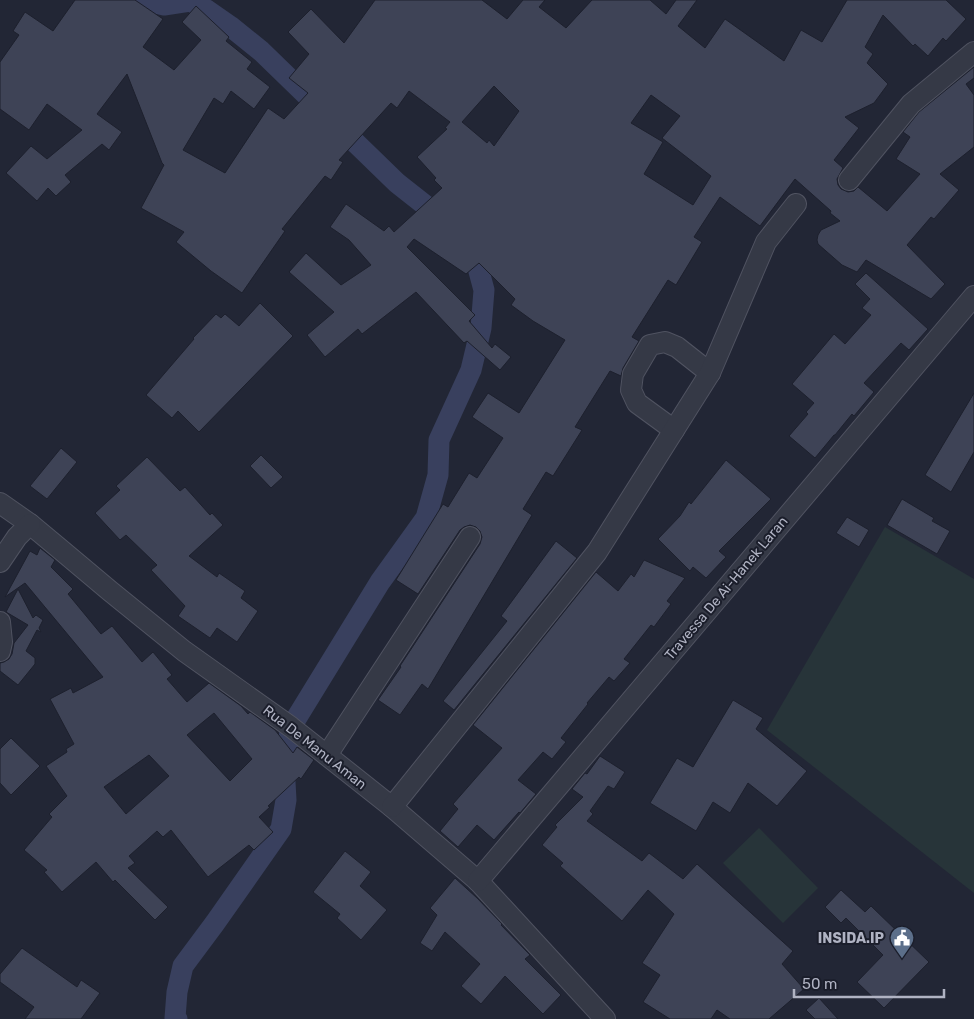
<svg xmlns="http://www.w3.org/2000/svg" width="974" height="1019" viewBox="0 0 974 1019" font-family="Rubik,sans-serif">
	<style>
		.green { fill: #273439 }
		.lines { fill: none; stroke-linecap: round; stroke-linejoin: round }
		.canal { stroke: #39405e; stroke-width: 21 }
		.building { fill: #3e4356; stroke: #1d202d; fill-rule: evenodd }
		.minor-casing { stroke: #505361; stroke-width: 22 }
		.minor { stroke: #353946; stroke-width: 20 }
		.labels { text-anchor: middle; stroke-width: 4; stroke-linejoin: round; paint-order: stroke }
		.street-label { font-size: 14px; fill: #b0b3c3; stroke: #1b1e2b }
		.poi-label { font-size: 14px; font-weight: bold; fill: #b0b3c3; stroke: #1b1e2b; text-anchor: end }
	</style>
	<rect width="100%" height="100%" fill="#222635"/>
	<g class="green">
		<path d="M 885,527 L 974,579 L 974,893 L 767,730 Z"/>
		<path d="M 759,828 L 818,888 L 783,923 L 723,863 Z"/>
	</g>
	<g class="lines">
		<path class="canal" d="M 141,0 L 164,5 L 190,1 L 207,10 L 230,26 L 261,51 L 397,183 L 430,209 L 455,225 L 473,249 L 484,290 L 481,328 L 471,370 L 439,440 L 438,475 L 426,518 L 380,582 L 291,727 L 284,764 L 286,800 L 281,829 L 215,923 L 183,966 L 177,992 L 175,1018 L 177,1019"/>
	</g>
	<g class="building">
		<path d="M 75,0 L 135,0 L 163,19 L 143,47 L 174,70 L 201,40 L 182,22 L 196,6 L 229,37 L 226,41 L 252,62 L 247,69 L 270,87 L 254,109 L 231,91 L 223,104 L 214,98 L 183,150 L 225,173 L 268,108 L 284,119 L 308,93 L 289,78 L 309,54 L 288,32 L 311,9 L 344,43 L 375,0 L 482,0 L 507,19 L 523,0 L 545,0 L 539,7 L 566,28 L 592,0 L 650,0 L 666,14 L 676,0 L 697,0 L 678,26 L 705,48 L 725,19 L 784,61 L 801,30 L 822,42 L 847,0 L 946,0 L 966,19 L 946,41 L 943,38 L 928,56 L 915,44 L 913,46 L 883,15 L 865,47 L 873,54 L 867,63 L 888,84 L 874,103 L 845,117 L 859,128 L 834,160 L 843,168 L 837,179 L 838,185 L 841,189 L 848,192 L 854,191 L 858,187 L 887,211 L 920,174 L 896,159 L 910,137 L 903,132 L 919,112 L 974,67 L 974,78 L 966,84 L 974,95 L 974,147 L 940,174 L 959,190 L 934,219 L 931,217 L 907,245 L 945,284 L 931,299 L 866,260 L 857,272 L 842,265 L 818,244 L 817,240 L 818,235 L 821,230 L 840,221 L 830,213 L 831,211 L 795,179 L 760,226 L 720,197 L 694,237 L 702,242 L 676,285 L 668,280 L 632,337 L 639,341 L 623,368 L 621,376 L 610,371 L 575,427 L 582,430 L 553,476 L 546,472 L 523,509 L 532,515 L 428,689 L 422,684 L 400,715 L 378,700 L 401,667 L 400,666 L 480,544 L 482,537 L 480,531 L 476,527 L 470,525 L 464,527 L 460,530 L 418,594 L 396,580 L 443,504 L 448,507 L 469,473 L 477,478 L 503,438 L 472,417 L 488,393 L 519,413 L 565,340 L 533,321 L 511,305 L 515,299 L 479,263 L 466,274 L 414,239 L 407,247 L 475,315 L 469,321 L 492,348 L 495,344 L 511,357 L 500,370 L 467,341 L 464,343 L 416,292 L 362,334 L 358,329 L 325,357 L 307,335 L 334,312 L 289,272 L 306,253 L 341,285 L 371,265 L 349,240 L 330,227 L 346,204 L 384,231 L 389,226 L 394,232 L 442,188 L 434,180 L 436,178 L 417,157 L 447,129 L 445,128 L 450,122 L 409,91 L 397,108 L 391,103 L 339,160 L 343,162 L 331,180 L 325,176 L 282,229 L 285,231 L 242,293 L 211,271 L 176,242 L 184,232 L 141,208 L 164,165 L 162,163 L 127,74 L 97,114 L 122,132 L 109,150 L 102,144 L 65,175 L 71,182 L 56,196 L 48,188 L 37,201 L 6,173 L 31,146 L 47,159 L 82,130 L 47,104 L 29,130 L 0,109 L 0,62 L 19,35 L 13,31 L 25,12 L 53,31 ZM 494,86 L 519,111 L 494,146 L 489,140 L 487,143 L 462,122 ZM 651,95 L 680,116 L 662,138 L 711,176 L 693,205 L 644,174 L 663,142 L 631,123 Z"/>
		<path d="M 866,273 L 928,329 L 909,350 L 901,343 L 864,383 L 874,392 L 854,416 L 852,414 L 835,435 L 834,435 L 815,458 L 789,436 L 808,414 L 806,412 L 814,403 L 792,384 L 834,334 L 845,344 L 871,315 L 862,308 L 870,299 L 855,284 Z"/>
		<path d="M 260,303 L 293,336 L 199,432 L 178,411 L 172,418 L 146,395 L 194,339 L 193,338 L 216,314 L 221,318 L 225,314 L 239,326 Z"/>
		<path d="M 974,393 L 974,452 L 951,492 L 925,475 Z"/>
		<path d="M 61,448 L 77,462 L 47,499 L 30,486 Z"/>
		<path d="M 261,455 L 283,477 L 271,488 L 250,466 Z"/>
		<path d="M 147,457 L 180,491 L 185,487 L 210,515 L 212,513 L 223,525 L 189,556 L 217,577 L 219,573 L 245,591 L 241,598 L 258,611 L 237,642 L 217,628 L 210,638 L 178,616 L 185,606 L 151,570 L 157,565 L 126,535 L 120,540 L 95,513 L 120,490 L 116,486 Z"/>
		<path d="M 726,460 L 771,499 L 719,551 L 726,557 L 706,578 L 693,567 L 690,571 L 658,539 L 680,516 L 689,502 L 691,504 Z"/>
		<path d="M 902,499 L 934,518 L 932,521 L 950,531 L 937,554 L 887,525 Z"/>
		<path d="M 847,517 L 869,530 L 859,547 L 836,533 Z"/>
		<path d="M 556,541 L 577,558 L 454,710 L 443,701 L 507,621 L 501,616 Z"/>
		<path d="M 40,548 L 55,560 L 51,567 L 73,589 L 68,594 L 101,634 L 112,626 L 142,662 L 153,652 L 172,675 L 167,679 L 187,702 L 209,683 L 241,706 L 248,714 L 250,712 L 275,730 L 293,753 L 297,747 L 314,760 L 301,779 L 299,777 L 268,806 L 270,807 L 259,817 L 273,832 L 254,850 L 249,845 L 208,877 L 171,830 L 163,837 L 157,831 L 129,856 L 135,863 L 128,868 L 168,907 L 155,920 L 115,880 L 113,882 L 96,862 L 62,892 L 44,872 L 47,870 L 24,850 L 52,817 L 49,814 L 67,796 L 46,766 L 67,752 L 66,749 L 74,744 L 50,699 L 71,688 L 73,693 L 103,677 L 25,583 L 5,597 L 30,551 L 37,555 ZM 214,713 L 252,759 L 230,781 L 187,735 ZM 149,755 L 169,776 L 126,814 L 104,787 Z"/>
		<path d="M 644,560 L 685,578 L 667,601 L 671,604 L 654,627 L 651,625 L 624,659 L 630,663 L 614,681 L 609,677 L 587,703 L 588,704 L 561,738 L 566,742 L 552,759 L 543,752 L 518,780 L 536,794 L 520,813 L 519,812 L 494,840 L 477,825 L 458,847 L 440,831 L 458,809 L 453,804 L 502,748 L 473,725 L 596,572 L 618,591 L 631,574 L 634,577 Z"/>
		<path d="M 18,589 L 33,618 L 36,615 L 43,620 L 39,628 L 41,632 L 37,630 L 26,651 L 35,658 L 35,664 L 18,685 L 0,671 L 0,663 L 4,662 L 9,659 L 12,654 L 14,643 L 28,625 L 6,612 Z"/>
		<path d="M 733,700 L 763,718 L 756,729 L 807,771 L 777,806 L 748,783 L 730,813 L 713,802 L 696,831 L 650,803 L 677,758 L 693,767 Z"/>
		<path d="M 11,738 L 40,766 L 11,795 L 0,783 L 0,749 Z"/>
		<path d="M 600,756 L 625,772 L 614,789 L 608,786 L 590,811 L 593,814 L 587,821 L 642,861 L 649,853 L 683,879 L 697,864 L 793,951 L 782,964 L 804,989 L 769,1019 L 730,1019 L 717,1010 L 711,1019 L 670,1019 L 643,1002 L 660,975 L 642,963 L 674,914 L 648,890 L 622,921 L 560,866 L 563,863 L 542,845 L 557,827 L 555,825 L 583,797 L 572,789 L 585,773 L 587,774 Z"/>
		<path d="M 345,851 L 371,872 L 360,886 L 387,910 L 361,940 L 337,918 L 340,914 L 313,892 Z"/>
		<path d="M 455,878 L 477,898 L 502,924 L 501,925 L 530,955 L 525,959 L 561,995 L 543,1014 L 505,976 L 481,1004 L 461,986 L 480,964 L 445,932 L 432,951 L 420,943 L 437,915 L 430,908 Z"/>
		<path d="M 841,890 L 865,912 L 871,906 L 929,962 L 884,1008 L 857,982 L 883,955 L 846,918 L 841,923 L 825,907 Z"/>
		<path d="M 22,948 L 77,987 L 81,980 L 100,993 L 81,1019 L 25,1019 L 34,1007 L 0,982 L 0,974 Z"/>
		<path d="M 819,998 L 838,1019 L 815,1019 L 806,1010 Z"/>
	</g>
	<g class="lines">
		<defs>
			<g id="minor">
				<path d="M 849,180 L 911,104 L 974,52"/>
				<path d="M 674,430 L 637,403 L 631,390 L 633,374 L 650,345 L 665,342 L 677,347 L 710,373"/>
				<path d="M 0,503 L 30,524 L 60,549 L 110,591 L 184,651 L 291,727 L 392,807 L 478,881 L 605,1019"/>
				<path d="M 0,562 L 17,537 L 30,524"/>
				<path d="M 0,622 L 2,642 L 0,651"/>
				<path d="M 327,755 L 470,537"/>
				<path d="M 392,807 L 597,552 L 710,373 L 766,242 L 796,204"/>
				<path d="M 478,881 L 974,296"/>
			</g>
		</defs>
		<use href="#minor" class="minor-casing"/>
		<use href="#minor" class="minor"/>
	</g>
	<defs>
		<symbol id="civic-pin" viewBox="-11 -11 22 30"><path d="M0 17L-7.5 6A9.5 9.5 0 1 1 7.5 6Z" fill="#5c6f8a" stroke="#1b1e2b"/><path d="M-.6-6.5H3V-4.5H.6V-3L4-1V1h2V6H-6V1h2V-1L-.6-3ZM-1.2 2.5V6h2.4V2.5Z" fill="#fff"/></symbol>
	</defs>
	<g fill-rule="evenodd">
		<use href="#civic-pin" x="888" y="924" width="28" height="38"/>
	</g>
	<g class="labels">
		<g class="street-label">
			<text transform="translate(726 588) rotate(-50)" y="5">Travessa De Ai-Hanek Laran</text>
			<text transform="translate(315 747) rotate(38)" y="5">Rua De Manu Aman</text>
		</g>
		<g class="poi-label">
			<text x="884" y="943">INSIDA.IP</text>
		</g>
	</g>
	<path d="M794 989v8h150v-8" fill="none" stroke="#b0b3c3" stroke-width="2.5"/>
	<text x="802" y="989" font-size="15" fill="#b0b3c3" stroke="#1b1e2b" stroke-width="4" paint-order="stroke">50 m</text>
</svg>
